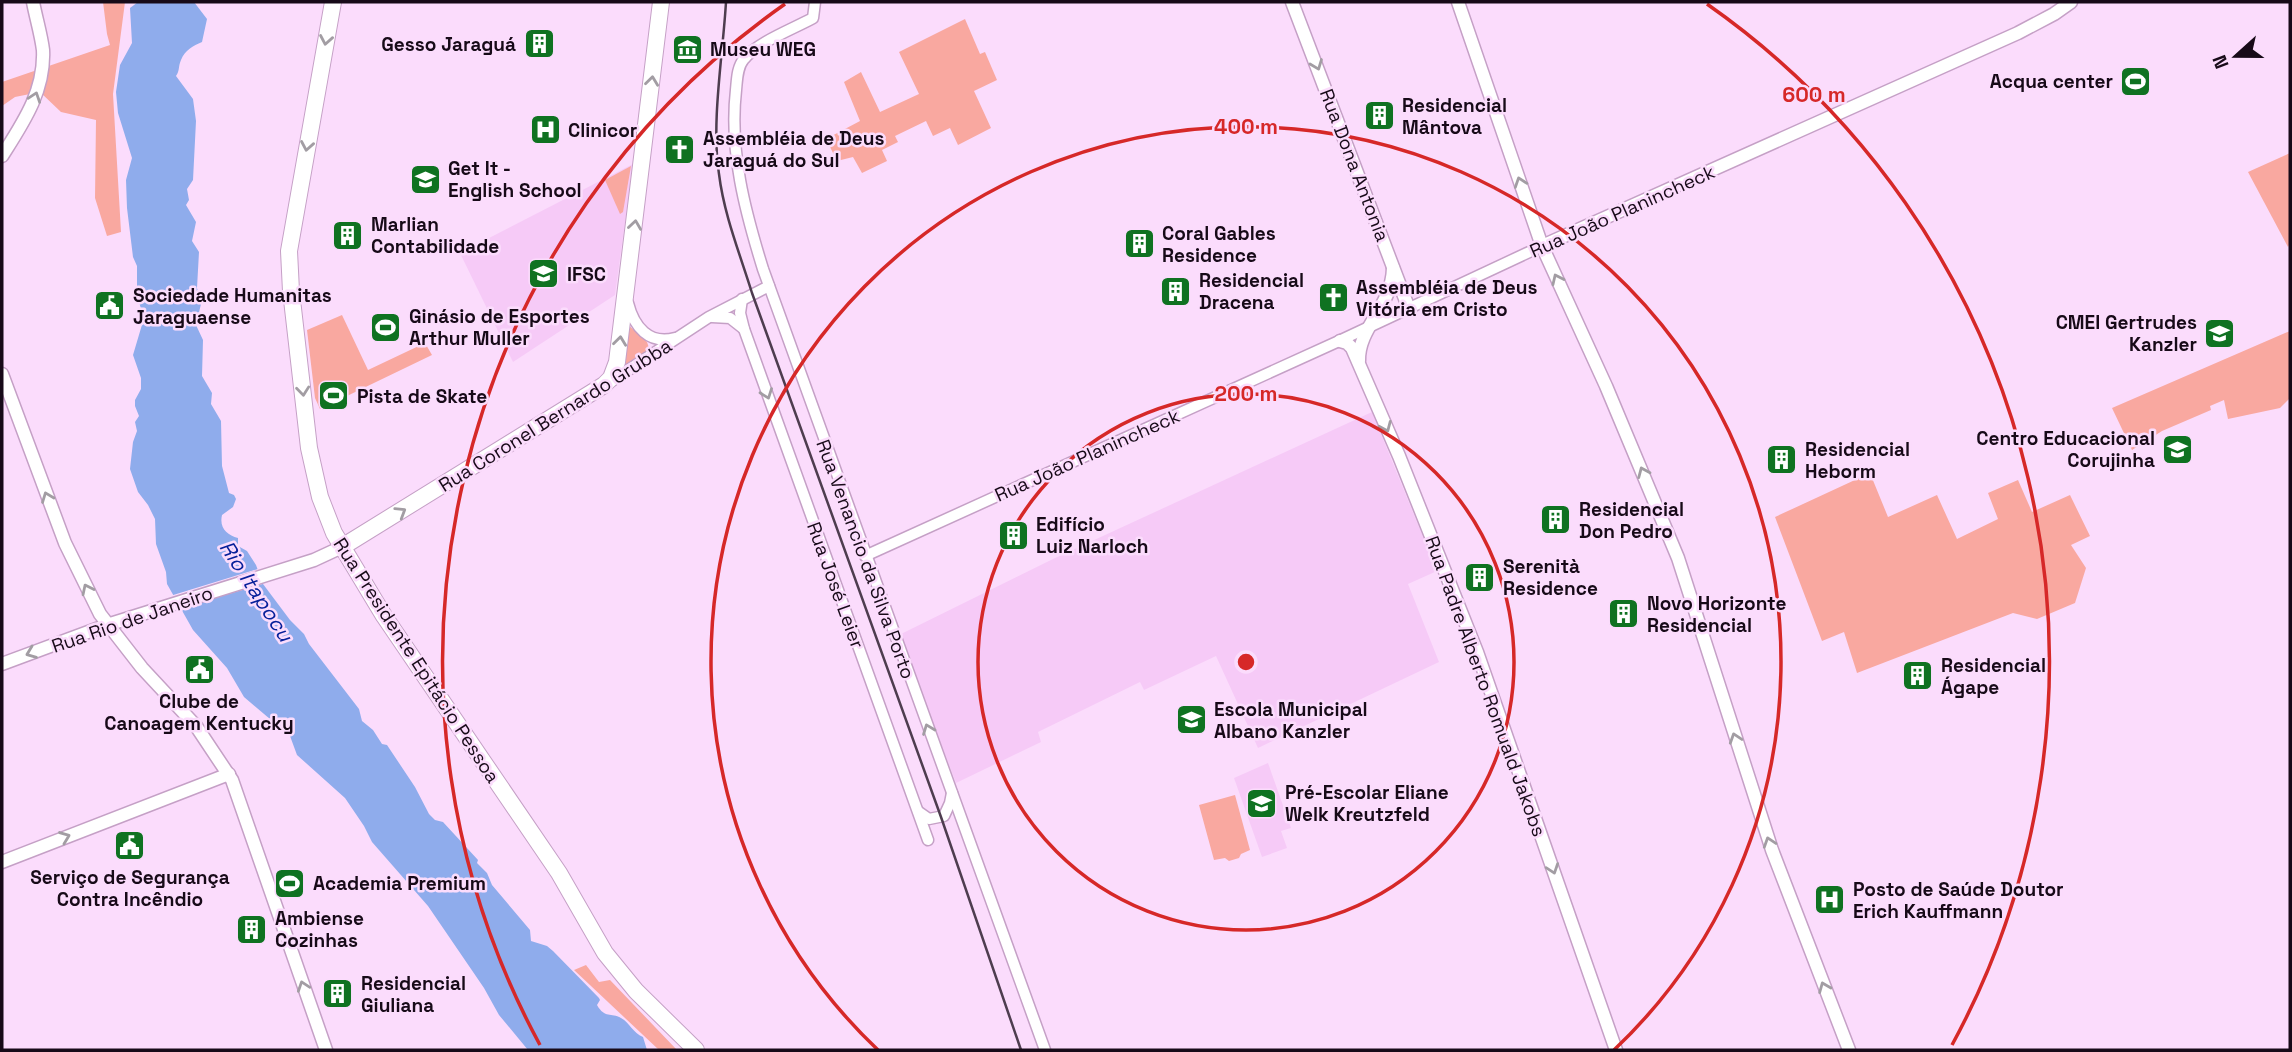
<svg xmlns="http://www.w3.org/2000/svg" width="2292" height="1052" viewBox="0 0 2292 1052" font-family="'Space Grotesk',sans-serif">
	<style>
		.built { fill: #f6caf7 }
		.green { fill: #f9a8a0 }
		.water { fill: #8facec }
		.pier { fill: #fbdcfc }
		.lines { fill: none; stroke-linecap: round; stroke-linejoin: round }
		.minor-casing { stroke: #c5a0c6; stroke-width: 13 }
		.major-casing { stroke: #c5a0c6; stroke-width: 15 }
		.highway-casing { stroke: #c5a0c6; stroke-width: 18 }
		.minor { stroke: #fff; stroke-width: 10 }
		.major { stroke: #fff; stroke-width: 12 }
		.highway { stroke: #fff; stroke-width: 16 }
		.rail { stroke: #4e3d4f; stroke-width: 2.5 }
		.oneway { stroke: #a29da3 }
		.ring { fill: none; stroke: #d62828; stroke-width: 3.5 }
		.labels { text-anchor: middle; stroke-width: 5; stroke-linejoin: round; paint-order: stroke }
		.poi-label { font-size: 19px; font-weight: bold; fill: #170a18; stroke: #fbdcfc; text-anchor: start }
		.street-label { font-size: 19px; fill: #170a18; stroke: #fbdcfc }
		.water-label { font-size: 21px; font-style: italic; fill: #07209a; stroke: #fbdcfc }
		.centre { fill: #d62828; stroke: #fbdcfc; stroke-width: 3.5 }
		.ring-label { font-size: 21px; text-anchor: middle; font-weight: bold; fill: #d62828; stroke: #fbdcfc; stroke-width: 5; stroke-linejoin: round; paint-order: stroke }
	</style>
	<rect width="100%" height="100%" fill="#fbdcfc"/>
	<g class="built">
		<path d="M 633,164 L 615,295 L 513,362 L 460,253 Z"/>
		<path d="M 1372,412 L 1437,571 L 1408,584 L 1439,662 L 1258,748 L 1216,656 L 1144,690 L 1140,682 L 1038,732 L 1041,742 L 956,783 L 899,635 L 1053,559 Z"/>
		<path d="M 1268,763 L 1291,828 L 1281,831 L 1287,848 L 1262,857 L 1234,778 Z"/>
	</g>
	<g class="green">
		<path d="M 103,2 L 125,2 L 113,94 L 121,232 L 107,236 L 95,198 L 96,120 L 61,112 L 40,92 L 15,97 L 2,106 L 2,82 L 110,45 L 107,34 Z"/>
		<path d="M 965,19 L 980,54 L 985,52 L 997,80 L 974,91 L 991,128 L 958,145 L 950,128 L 933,136 L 926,121 L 895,136 L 898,142 L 882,150 L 887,161 L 862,173 L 853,157 L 837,161 L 826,139 L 860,121 L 844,82 L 861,72 L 880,112 L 919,94 L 899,52 Z"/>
		<path d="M 2290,153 L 2290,243 L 2288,247 L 2248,172 Z"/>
		<path d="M 631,166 L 623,212 L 620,214 L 605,180 Z"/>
		<path d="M 342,315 L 368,370 L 425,343 L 432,355 L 320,409 L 315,398 L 307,330 Z"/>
		<path d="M 625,322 L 647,342 L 649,348 L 646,352 L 621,368 Z"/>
		<path d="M 2290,331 L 2290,398 L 2280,408 L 2228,419 L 2224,400 L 2210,406 L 2211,410 L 2162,431 L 2132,450 L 2112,408 Z"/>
		<path d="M 1870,473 L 1888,517 L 1937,495 L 1957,539 L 1998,519 L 1988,493 L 2018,480 L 2032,512 L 2070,495 L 2090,536 L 2071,545 L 2086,568 L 2075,603 L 2037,619 L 2013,613 L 1857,673 L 1844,632 L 1822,641 L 1775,517 Z"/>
		<path d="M 1235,795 L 1250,850 L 1241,854 L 1239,858 L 1229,861 L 1225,858 L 1214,860 L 1199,805 Z"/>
		<path d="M 586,965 L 599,982 L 610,980 L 677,1050 L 659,1050 L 574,970 Z"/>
	</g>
	<path class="water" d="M 138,2 L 194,2 L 207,19 L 202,42 C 193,46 185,50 181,60 C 178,67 180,70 176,76 L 193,99 L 196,121 L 193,180 L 187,189 L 189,200 L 186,205 L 196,222 L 192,241 L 199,252 L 197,288 L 201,304 L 196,325 L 203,340 L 202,376 L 212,393 L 211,404 L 221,421 L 222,466 L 229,493 L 234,495 L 236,499 L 233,507 L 222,515 C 219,528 227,535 238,538 L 238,546 L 247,551 L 256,565 L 263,584 L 290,620 L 304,634 L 309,644 L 359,709 L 362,721 L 373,730 L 382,744 L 387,745 L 415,787 L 429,814 L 435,820 L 443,822 L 478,860 L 477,863 L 487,873 L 492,885 L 530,930 L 531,941 L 547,946 L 553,951 L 599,998 L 600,1000 L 597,1005 C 605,1019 611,1012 621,1018 C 630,1023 633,1033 643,1037 L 647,1050 L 528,1050 L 499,1015 L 484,988 L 428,906 L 372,842 L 364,826 L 345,798 L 297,755 L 290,736 L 244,697 L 227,668 L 193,630 L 167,584 L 166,572 L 156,544 L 155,519 L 148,505 L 138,492 L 130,469 L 133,442 L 137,431 L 135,422 L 139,416 L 135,406 L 135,400 L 141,389 L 141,378 L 133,355 L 144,318 L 137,296 L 137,266 L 133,257 L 127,208 L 126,180 L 132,158 L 118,113 L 116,92 L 120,65 L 132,43 L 130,8 Z"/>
	<path class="pier" d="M 261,568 L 266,583 L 177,609 L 170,596 Z"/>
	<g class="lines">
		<defs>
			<g id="minor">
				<path d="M 815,2 L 813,18 C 793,29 758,42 744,59 C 737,67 737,80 736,90 C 729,151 745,211 763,269 L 1045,1050"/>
				<path d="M 742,299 L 740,313 L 744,329 L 928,840"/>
				<path d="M 628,303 C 634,327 649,345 675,338"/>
				<path d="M 712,317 L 730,318 L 744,329"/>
				<path d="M 610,382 L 709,317 L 769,286"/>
				<path d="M 865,556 L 1339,341 L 1542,246"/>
				<path d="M 919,812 L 929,819 L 944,816 L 950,803 L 952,793"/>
			</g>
			<g id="major">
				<path d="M 1292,2 L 1409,309"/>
				<path d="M 1458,2 L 1542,246 L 1606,386 L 1678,558 L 1772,850 L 1849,1050"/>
				<path d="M 2,156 C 23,123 45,91 43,50 C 41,34 36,18 33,2"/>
				<path d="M 1542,246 L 2018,33 L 2054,14 L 2071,2"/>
				<path d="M 1340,341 L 1347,343 L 1352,348 L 1399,456 L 1477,652 L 1616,1050"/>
				<path d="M 1359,361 C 1358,327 1392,307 1393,268"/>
				<path d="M 2,374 L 65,543 L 100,614 L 142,668 L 196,726 L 232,780 L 326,1050"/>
				<path d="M 2,664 L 107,625 L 314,560 L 342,547"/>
				<path d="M 2,862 L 229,774"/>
			</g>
			<g id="highway">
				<path d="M 333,2 L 289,251 L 291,291 L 309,448 L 320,497 L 334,533 L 384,616 L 559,873 L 605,953 L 636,991 L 696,1050"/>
				<path d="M 342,547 L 604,385 L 611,378 L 617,362 L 661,2"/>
			</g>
		</defs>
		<use href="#minor" class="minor-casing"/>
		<use href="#major" class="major-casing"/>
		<use href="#highway" class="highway-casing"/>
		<use href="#minor" class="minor"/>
		<use href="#major" class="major"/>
		<use href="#highway" class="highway"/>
		<path class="rail" d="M 726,2 C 723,54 711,123 719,174 C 724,215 740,254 752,293 L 941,817 L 1021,1050"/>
	</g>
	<defs><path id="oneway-chevron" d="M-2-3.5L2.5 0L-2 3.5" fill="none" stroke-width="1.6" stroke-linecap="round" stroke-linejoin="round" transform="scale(1.75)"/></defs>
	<g class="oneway">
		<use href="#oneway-chevron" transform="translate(326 40) rotate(100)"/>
		<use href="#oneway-chevron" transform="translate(1317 65) rotate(69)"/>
		<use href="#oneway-chevron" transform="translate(652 81) rotate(-83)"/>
		<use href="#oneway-chevron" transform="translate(35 97) rotate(-71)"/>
		<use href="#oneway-chevron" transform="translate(307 146) rotate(100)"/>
		<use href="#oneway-chevron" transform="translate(1520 182) rotate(-109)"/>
		<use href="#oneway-chevron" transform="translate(635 225) rotate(-82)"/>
		<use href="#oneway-chevron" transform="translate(1557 279) rotate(-115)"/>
		<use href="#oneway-chevron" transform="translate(620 341) rotate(-83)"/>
		<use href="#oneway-chevron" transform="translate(303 391) rotate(84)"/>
		<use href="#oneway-chevron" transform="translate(767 394) rotate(70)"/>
		<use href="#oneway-chevron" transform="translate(1386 427) rotate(67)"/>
		<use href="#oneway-chevron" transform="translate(1643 472) rotate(-113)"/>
		<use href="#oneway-chevron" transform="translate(47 497) rotate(-111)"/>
		<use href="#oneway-chevron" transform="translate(401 512) rotate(-32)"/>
		<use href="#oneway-chevron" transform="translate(87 589) rotate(-116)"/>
		<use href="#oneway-chevron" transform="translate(31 653) rotate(159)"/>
		<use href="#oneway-chevron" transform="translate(928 729) rotate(-111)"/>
		<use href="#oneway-chevron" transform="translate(1735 738) rotate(-108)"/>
		<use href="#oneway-chevron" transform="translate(65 837) rotate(-21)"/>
		<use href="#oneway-chevron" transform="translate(1769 842) rotate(-108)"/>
		<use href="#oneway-chevron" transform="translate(1553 869) rotate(71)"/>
		<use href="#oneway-chevron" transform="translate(303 986) rotate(-109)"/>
		<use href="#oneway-chevron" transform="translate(1824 987) rotate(-112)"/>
	</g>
	<g class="ring">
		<circle cx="1246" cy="662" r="268"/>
		<path d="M878 1050A535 535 0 1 1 1614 1050"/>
		<path d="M540 1045A803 803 0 0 1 785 4M1707 4A803 803 0 0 1 1952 1045"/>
	</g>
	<defs>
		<symbol id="building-square" viewBox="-11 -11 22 22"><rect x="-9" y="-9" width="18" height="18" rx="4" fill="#0f7221" stroke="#fbdcfc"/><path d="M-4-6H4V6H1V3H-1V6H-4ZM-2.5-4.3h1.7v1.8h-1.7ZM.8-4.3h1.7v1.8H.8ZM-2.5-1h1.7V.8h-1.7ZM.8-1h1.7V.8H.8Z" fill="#fff"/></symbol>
		<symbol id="museum-square" viewBox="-11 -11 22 22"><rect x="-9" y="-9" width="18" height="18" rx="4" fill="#0f7221" stroke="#fbdcfc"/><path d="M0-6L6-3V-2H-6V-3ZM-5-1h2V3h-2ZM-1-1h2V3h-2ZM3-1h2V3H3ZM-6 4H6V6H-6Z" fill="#fff"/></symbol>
		<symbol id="stadium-square" viewBox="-11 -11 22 22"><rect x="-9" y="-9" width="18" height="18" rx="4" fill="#0f7221" stroke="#fbdcfc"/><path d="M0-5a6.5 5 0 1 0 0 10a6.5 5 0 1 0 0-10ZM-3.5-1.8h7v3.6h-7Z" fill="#fff"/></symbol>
		<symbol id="hospital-square" viewBox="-11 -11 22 22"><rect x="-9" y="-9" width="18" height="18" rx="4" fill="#0f7221" stroke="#fbdcfc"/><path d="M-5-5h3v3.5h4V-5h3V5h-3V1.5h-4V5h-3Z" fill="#fff"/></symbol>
		<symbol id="church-square" viewBox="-11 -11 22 22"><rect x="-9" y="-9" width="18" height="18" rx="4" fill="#0f7221" stroke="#fbdcfc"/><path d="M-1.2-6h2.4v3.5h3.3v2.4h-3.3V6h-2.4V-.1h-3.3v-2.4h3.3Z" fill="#fff"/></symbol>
		<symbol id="school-square" viewBox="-11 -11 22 22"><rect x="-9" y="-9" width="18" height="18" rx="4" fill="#0f7221" stroke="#fbdcfc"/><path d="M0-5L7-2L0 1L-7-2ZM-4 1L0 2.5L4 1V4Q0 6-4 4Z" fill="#fff"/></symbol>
		<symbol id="university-square" viewBox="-11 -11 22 22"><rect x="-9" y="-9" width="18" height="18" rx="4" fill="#0f7221" stroke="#fbdcfc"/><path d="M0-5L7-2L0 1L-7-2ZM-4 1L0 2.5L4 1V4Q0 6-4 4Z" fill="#fff"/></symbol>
		<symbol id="civic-square" viewBox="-11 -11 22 22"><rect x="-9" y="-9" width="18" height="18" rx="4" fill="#0f7221" stroke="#fbdcfc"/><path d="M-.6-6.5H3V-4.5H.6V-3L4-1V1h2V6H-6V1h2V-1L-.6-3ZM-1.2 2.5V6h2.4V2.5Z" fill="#fff"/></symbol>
	</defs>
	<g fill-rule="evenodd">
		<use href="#building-square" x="522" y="26" width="35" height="35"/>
		<use href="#museum-square" x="670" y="32" width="35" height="35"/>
		<use href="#stadium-square" x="2118" y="64" width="35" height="35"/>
		<use href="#building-square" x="1362" y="98" width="35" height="35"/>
		<use href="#hospital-square" x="528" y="112" width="35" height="35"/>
		<use href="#church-square" x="662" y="132" width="35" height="35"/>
		<use href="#school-square" x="408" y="162" width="35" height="35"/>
		<use href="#building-square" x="330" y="218" width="35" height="35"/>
		<use href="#building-square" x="1122" y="226" width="35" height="35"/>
		<use href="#university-square" x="526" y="256" width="35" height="35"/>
		<use href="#building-square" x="1158" y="274" width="35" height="35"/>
		<use href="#church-square" x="1316" y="280" width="35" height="35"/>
		<use href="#civic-square" x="92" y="288" width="35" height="35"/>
		<use href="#stadium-square" x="368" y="310" width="35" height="35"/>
		<use href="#school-square" x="2202" y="316" width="35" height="35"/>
		<use href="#stadium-square" x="316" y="378" width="35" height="35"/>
		<use href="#school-square" x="2160" y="432" width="35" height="35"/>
		<use href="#building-square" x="1764" y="442" width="35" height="35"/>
		<use href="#building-square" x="1538" y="502" width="35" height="35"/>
		<use href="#building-square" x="996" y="518" width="35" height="35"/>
		<use href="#building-square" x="1462" y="560" width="35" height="35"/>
		<use href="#building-square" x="1606" y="596" width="35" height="35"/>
		<use href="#civic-square" x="182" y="652" width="35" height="35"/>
		<use href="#building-square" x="1900" y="658" width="35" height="35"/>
		<use href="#school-square" x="1174" y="702" width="35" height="35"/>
		<use href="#school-square" x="1244" y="786" width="35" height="35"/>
		<use href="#civic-square" x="112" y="828" width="35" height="35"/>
		<use href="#stadium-square" x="272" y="866" width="35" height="35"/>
		<use href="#hospital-square" x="1812" y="882" width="35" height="35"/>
		<use href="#building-square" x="234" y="912" width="35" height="35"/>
		<use href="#building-square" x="320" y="976" width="35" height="35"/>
	</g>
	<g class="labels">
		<g class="poi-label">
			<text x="516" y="51" text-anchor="end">Gesso Jaraguá</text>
			<text x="710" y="56">Museu WEG</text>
			<text x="2113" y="88" text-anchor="end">Acqua center</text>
			<text x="1402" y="112">Residencial<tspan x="1402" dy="22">Mântova</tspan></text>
			<text x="568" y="137">Clinicor</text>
			<text x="703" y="145">Assembléia de Deus<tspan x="703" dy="22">Jaraguá do Sul</tspan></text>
			<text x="448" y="175">Get It -<tspan x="448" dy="22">English School</tspan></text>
			<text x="371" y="231">Marlian<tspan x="371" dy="22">Contabilidade</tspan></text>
			<text x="1162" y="240">Coral Gables<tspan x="1162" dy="22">Residence</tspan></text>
			<text x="567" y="281">IFSC</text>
			<text x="1199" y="287">Residencial<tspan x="1199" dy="22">Dracena</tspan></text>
			<text x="1356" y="294">Assembléia de Deus<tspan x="1356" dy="22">Vitória em Cristo</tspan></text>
			<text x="133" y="302">Sociedade Humanitas<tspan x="133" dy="22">Jaraguaense</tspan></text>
			<text x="409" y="323">Ginásio de Esportes<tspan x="409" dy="22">Arthur Muller</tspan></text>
			<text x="2197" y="329" text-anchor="end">CMEI Gertrudes<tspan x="2197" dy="22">Kanzler</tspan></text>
			<text x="357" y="403">Pista de Skate</text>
			<text x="2155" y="445" text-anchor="end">Centro Educacional<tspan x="2155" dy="22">Corujinha</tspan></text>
			<text x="1805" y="456">Residencial<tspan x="1805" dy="22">Heborm</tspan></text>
			<text x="1579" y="516">Residencial<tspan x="1579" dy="22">Don Pedro</tspan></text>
			<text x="1036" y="531">Edifício<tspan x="1036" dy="22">Luiz Narloch</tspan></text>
			<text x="1503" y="573">Serenità<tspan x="1503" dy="22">Residence</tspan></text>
			<text x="1647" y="610">Novo Horizonte<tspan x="1647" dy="22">Residencial</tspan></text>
			<text x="1941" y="672">Residencial<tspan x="1941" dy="22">Ágape</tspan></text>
			<text x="199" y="708" text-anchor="middle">Clube de<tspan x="199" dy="22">Canoagem Kentucky</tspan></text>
			<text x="1214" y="716">Escola Municipal<tspan x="1214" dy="22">Albano Kanzler</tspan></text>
			<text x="1285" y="799">Pré-Escolar Eliane<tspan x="1285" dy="22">Welk Kreutzfeld</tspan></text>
			<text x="130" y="884" text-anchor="middle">Serviço de Segurança<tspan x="130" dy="22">Contra Incêndio</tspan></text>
			<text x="313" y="890">Academia Premium</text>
			<text x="1853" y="896">Posto de Saúde Doutor<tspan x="1853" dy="22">Erich Kauffmann</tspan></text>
			<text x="275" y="925">Ambiense<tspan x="275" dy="22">Cozinhas</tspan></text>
			<text x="361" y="990">Residencial<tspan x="361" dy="22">Giuliana</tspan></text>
		</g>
		<g class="street-label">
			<text transform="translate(1355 165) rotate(69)" y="7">Rua Dona Antonia</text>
			<text transform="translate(1622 211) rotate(-24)" y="7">Rua João Planincheck</text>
			<text transform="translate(555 415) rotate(-32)" y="7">Rua Coronel Bernardo Grubba</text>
			<text transform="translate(1087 455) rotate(-24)" y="7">Rua João Planincheck</text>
			<text transform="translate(866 559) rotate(70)" y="7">Rua Venancio da Silva Porto</text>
			<text transform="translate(836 585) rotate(70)" y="7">Rua José Leier</text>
			<text transform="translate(132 619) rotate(-19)" y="7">Rua Rio de Janeiro</text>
			<text transform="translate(417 660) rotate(57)" y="7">Rua Presidente Epitácio Pessoa</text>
			<text transform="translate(1486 686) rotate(70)" y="7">Rua Padre Alberto Romuald Jakobs</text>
		</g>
		<g class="water-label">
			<text transform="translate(256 591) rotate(57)" y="7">Rio Itapocu</text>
		</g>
	</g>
	<circle cx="1246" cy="662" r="10" class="centre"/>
	<g class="ring-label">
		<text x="1814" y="102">600 m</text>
		<text x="1246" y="134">400 m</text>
		<text x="1246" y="401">200 m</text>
	</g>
	<rect width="2292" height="1052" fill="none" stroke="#170a18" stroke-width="7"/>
	<g transform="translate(2236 56) rotate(249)" stroke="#fbdcfc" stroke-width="5" paint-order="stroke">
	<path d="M0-5L12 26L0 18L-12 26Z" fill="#170a18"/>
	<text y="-10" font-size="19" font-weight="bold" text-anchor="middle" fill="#170a18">N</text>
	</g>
</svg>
